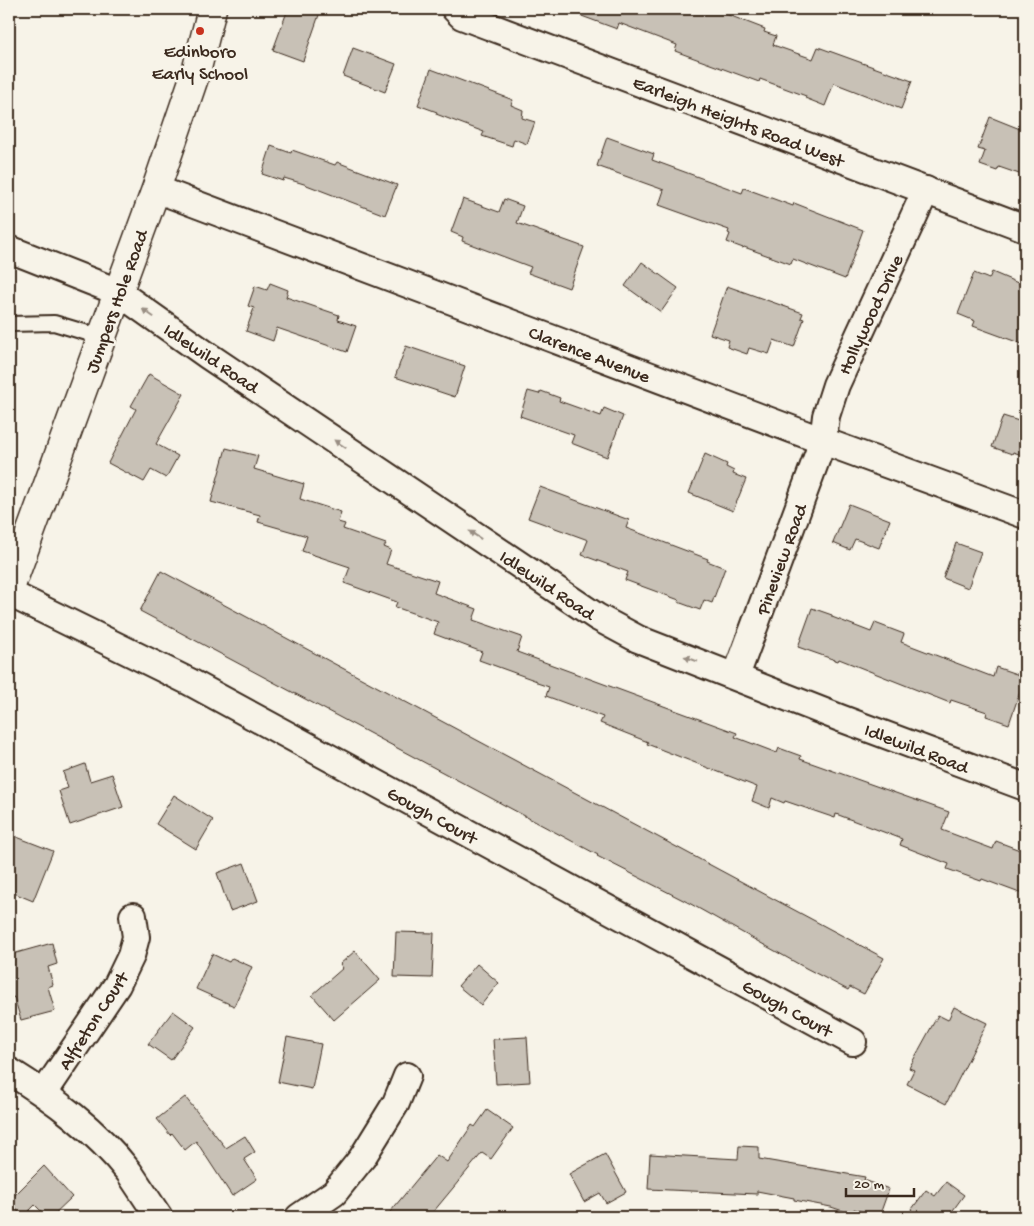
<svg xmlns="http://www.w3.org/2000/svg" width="1034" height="1226" viewBox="0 0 1034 1226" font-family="'Gochi Hand',sans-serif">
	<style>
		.building { fill: #c8c1b6; stroke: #3b2a1e }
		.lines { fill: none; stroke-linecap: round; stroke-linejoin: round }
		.lane-casing { stroke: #3b2a1e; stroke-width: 18 }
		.street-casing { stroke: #3b2a1e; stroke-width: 30 }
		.secondary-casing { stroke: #3b2a1e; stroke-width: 31 }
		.lane { stroke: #f7f3e8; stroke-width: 14 }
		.street { stroke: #f7f3e8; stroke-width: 26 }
		.secondary { stroke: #f7f3e8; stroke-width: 28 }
		.oneway { fill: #998e83 }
		.poi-dot { fill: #c8321e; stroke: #f7f3e8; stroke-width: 2 }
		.labels { text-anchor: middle; stroke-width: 5; stroke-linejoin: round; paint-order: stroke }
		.poi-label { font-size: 19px; fill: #3b2a1e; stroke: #f7f3e8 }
		.street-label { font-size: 19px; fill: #3b2a1e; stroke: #f7f3e8 }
	</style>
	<rect width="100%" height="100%" fill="#f7f3e8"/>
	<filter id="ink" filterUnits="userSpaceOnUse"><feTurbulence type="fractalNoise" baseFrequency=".02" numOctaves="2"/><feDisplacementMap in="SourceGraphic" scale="10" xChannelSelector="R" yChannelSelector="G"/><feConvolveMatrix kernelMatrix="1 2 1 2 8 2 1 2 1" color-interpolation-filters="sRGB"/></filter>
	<g filter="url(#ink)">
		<g class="building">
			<path d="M 288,9 L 321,9 L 303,61 L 273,50 Z"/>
			<path d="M 568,9 L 713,9 L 765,29 L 764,32 L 776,36 L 773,45 L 813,59 L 818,47 L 912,81 L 901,109 L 834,83 L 825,106 L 805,98 L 806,96 L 760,79 L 759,82 L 675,51 L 677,45 L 619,23 L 617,29 L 568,11 Z"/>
			<path d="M 353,48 L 396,64 L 385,92 L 343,76 Z"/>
			<path d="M 431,69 L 513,100 L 511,105 L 523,110 L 522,118 L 535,122 L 527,144 L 514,139 L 512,146 L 482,136 L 484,132 L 436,114 L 437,112 L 418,105 Z"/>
			<path d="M 990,117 L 1025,131 L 1025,176 L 999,167 L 997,171 L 980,165 L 985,151 L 978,149 Z"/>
			<path d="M 607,137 L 654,154 L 652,160 L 742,193 L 744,188 L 793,206 L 794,203 L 863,230 L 845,279 L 793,259 L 791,264 L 744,247 L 743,248 L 727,242 L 730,234 L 728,233 L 729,230 L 659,205 L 664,190 L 597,166 Z"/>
			<path d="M 271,146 L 291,153 L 292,150 L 335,165 L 337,162 L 397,185 L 385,215 L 304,184 L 284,178 L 283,181 L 262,174 Z"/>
			<path d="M 463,199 L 499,212 L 504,199 L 523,206 L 517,223 L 584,247 L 569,288 L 528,273 L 531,267 L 462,241 L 463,237 L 451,232 Z"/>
			<path d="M 642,262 L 678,288 L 661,312 L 625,286 Z"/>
			<path d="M 992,272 L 1025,286 L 1025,345 L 973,326 L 975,321 L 958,314 L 974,273 L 989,279 Z"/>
			<path d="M 270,283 L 288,290 L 286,297 L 339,315 L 338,320 L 356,326 L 347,352 L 277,328 L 273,341 L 246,331 L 254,308 L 248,306 L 255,286 L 267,290 Z"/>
			<path d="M 727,286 L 803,313 L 801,318 L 804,319 L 794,347 L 774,340 L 769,354 L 749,348 L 747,354 L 727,347 L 729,340 L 710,334 Z"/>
			<path d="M 406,346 L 465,366 L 455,397 L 395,377 Z"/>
			<path d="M 149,374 L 184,394 L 156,444 L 178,456 L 166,478 L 151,470 L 144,482 L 108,463 L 136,409 L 131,406 Z"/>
			<path d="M 528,391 L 539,394 L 541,391 L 560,398 L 559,401 L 601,416 L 604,408 L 623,416 L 607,457 L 571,443 L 574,435 L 520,416 Z"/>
			<path d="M 1003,416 L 1025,423 L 1025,456 L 1013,452 L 1012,454 L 992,447 Z"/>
			<path d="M 226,448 L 258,456 L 254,469 L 304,484 L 300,499 L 341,512 L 338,522 L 345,524 L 343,529 L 386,544 L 384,547 L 391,550 L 386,564 L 438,581 L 434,593 L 477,609 L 473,620 L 522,637 L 517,652 L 737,733 L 735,737 L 777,753 L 779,748 L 801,756 L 800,759 L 949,812 L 942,830 L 993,849 L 996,841 L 1025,852 L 1025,895 L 982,879 L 981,881 L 947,869 L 949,864 L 900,845 L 902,839 L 836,814 L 835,818 L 785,801 L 784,803 L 772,798 L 769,808 L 752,801 L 757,787 L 647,744 L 648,742 L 600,723 L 603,717 L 546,696 L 549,687 L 537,683 L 537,681 L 479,660 L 482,652 L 434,634 L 438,622 L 395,607 L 397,602 L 344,583 L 350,567 L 302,551 L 307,536 L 258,522 L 260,515 L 211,502 Z"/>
			<path d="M 705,454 L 727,464 L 726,467 L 734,471 L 733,474 L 746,479 L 733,511 L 689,493 Z"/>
			<path d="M 540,487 L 629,520 L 626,528 L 708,559 L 707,561 L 725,568 L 712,603 L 704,600 L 700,610 L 678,602 L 679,600 L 625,580 L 628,572 L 582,555 L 588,540 L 528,518 Z"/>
			<path d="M 849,504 L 890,520 L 879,548 L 855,539 L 850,550 L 833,543 Z"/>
			<path d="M 956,543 L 981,552 L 968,588 L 943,578 Z"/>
			<path d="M 161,571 L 884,958 L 864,994 L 850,987 L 848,990 L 802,966 L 689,903 L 597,856 L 598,855 L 140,611 Z"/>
			<path d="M 812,608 L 832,615 L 832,617 L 871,632 L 875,623 L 904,634 L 901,642 L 993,677 L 996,667 L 1025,677 L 1009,724 L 986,716 L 987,712 L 951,700 L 950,703 L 839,659 L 838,661 L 798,647 Z"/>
			<path d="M 85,764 L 90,781 L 112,774 L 123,807 L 70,825 L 59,791 L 68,788 L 63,772 Z"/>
			<path d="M 174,795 L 213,820 L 196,849 L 156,824 Z"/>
			<path d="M 9,834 L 53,851 L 33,901 L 9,891 Z"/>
			<path d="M 244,863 L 258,901 L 230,911 L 217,873 Z"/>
			<path d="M 396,932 L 434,933 L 432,978 L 394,977 Z"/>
			<path d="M 52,943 L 57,964 L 48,967 L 53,985 L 48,987 L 55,1011 L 21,1020 L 14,997 L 12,998 L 9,988 L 9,955 Z"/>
			<path d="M 355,951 L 380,980 L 334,1020 L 312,995 L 343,968 L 340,964 Z"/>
			<path d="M 212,954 L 229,962 L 232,958 L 252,967 L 234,1006 L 196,989 Z"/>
			<path d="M 477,964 L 499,983 L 481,1005 L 458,986 Z"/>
			<path d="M 954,1007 L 987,1023 L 946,1104 L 907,1084 L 914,1070 L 909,1068 L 938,1015 L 948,1020 Z"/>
			<path d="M 173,1011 L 195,1027 L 171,1060 L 148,1044 Z"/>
			<path d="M 287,1037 L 321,1044 L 312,1089 L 278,1082 Z"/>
			<path d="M 527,1037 L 530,1082 L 496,1084 L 493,1039 Z"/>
			<path d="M 185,1097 L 226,1148 L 245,1136 L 255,1152 L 244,1159 L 257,1179 L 232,1196 L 196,1141 L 185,1150 L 172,1133 L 170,1135 L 157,1119 Z"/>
			<path d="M 487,1110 L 513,1128 L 491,1159 L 482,1153 L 429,1217 L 386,1217 L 437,1155 L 447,1162 L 472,1125 L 475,1127 Z"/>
			<path d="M 739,1146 L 759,1147 L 759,1159 L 865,1177 L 864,1180 L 889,1189 L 879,1217 L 854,1209 L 852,1214 L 831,1207 L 794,1200 L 794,1198 L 757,1191 L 757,1194 L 648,1189 L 650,1154 L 738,1159 Z"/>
			<path d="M 605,1154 L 626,1192 L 606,1203 L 600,1193 L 584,1202 L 569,1174 Z"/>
			<path d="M 44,1166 L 72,1197 L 51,1217 L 47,1217 L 35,1205 L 23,1217 L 9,1201 Z"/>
			<path d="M 946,1182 L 964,1195 L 948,1217 L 906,1217 L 926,1190 L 935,1196 Z"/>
		</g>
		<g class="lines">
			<defs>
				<g id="lane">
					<path d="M 9,324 L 54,323 L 101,337"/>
					<path d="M 9,539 L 26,544"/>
				</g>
				<g id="street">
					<path d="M 455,9 L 462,16 L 1025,228"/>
					<path d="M 156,189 L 823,441 L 1025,515"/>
					<path d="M 9,249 L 118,292 L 207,355 L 597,617 L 638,639 L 840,718 L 1025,787"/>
					<path d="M 9,593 L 190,682 L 853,1042"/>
					<path d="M 736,676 L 823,441 L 826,416 L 836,385 L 926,190"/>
					<path d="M 9,1071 C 54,1099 96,1130 129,1172 C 139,1187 149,1202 159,1217"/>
					<path d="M 44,1093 L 117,985 L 131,956 L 136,937 L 133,916"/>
					<path d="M 299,1217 L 334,1193 L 362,1158 L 396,1103 L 407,1076"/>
				</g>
				<path id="secondary" d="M 9,591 L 156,189 L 196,72 L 212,9"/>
			</defs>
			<use href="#lane" class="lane-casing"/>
			<use href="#street" class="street-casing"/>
			<use href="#secondary" class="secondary-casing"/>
			<use href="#lane" class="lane"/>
			<use href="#street" class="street"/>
			<use href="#secondary" class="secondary"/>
		</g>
		<defs><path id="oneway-solid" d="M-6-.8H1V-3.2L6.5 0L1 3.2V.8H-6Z" transform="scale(1.25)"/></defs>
		<g class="oneway">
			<use href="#oneway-solid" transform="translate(148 313) rotate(-145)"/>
			<use href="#oneway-solid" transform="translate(340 444) rotate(-146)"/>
			<use href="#oneway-solid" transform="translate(475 535) rotate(-146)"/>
			<use href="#oneway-solid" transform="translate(691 659) rotate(-159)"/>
		</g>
	</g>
	<circle class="poi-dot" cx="200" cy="31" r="5"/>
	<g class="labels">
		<g class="poi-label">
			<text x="200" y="57">Edinboro<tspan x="200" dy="22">Early School</tspan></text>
		</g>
		<g class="street-label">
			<text transform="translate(739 120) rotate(21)" y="7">Earleigh Heights Road West</text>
			<text transform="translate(115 301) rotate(-70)" y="7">Jumpers Hole Road</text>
			<text transform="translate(869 314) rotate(-65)" y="7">Hollywood Drive</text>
			<text transform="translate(590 353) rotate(21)" y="7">Clarence Avenue</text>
			<text transform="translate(212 357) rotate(34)" y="7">Idlewild Road</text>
			<text transform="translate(780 559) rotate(-70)" y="7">Pineview Road</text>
			<text transform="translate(548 584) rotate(34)" y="7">Idlewild Road</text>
			<text transform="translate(917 747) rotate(21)" y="7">Idlewild Road</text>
			<text transform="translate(433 814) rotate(29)" y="7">Gough Court</text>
			<text transform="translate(788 1007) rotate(29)" y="7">Gough Court</text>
			<text transform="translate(92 1020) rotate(-57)" y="7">Alfreton Court</text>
		</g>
	</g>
	<rect width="1034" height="1226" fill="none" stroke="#f7f3e8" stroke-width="30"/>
	<rect x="15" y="15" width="1004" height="1196" fill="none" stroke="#3b2a1e" stroke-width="2" filter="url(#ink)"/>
	<path d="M846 1188v8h68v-8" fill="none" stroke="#3b2a1e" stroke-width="2.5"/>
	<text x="854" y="1188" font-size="15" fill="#3b2a1e" stroke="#f7f3e8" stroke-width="4" paint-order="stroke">20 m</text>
</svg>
